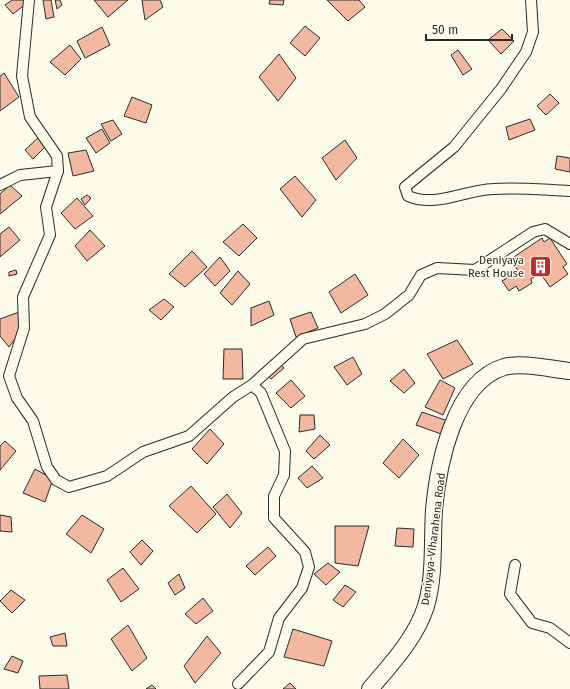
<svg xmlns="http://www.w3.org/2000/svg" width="570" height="689" viewBox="0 0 570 689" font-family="'Fira Sans',sans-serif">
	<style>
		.building { fill: #f2b8a0; stroke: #2b2b2b }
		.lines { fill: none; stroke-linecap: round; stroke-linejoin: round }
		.minor-casing { stroke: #2b2b2b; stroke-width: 12 }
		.primary-casing { stroke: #2b2b2b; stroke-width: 18 }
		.minor { stroke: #fdfbea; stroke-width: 10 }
		.primary { stroke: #fdfbea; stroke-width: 16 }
		.labels { text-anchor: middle; stroke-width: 3; stroke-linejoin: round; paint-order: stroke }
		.poi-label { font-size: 11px; fill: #2b2b2b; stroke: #fdfbea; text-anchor: end }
		.street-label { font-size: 11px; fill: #2b2b2b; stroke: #fdfbea }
	</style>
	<rect width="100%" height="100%" fill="#fdfbea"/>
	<g class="building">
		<path d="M 12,0 L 27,0 L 27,3 L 13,14 L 5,5 Z"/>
		<path d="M 43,0 L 51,0 L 54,17 L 46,19 Z"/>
		<path d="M 55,0 L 60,0 L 62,5 L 57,9 Z"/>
		<path d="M 94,0 L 128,0 L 108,17 Z"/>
		<path d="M 142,0 L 160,0 L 163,7 L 145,20 Z"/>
		<path d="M 270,0 L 284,0 L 283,5 L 269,4 Z"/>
		<path d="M 327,0 L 359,0 L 365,7 L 348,21 Z"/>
		<path d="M 305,26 L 320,38 L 305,56 L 290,43 Z"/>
		<path d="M 102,27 L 110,45 L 85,58 L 77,41 Z"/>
		<path d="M 502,29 L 514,41 L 501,54 L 488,40 Z"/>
		<path d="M 70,45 L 81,59 L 65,75 L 50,62 Z"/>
		<path d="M 458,50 L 472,69 L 463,75 L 451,55 Z"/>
		<path d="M 279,54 L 296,78 L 278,101 L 259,77 Z"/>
		<path d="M 4,73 L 19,97 L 0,111 L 0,76 Z"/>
		<path d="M 550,94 L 559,103 L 546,115 L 537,106 Z"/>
		<path d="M 132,97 L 152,105 L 146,123 L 124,116 Z"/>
		<path d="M 530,119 L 535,130 L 509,140 L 506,127 Z"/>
		<path d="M 113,120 L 122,134 L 111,141 L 101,124 Z"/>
		<path d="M 102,129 L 110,143 L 96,153 L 86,138 Z"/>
		<path d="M 40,136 L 47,145 L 33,159 L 25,150 Z"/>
		<path d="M 345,140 L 357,158 L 336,180 L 322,158 Z"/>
		<path d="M 86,150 L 94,171 L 73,176 L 68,153 Z"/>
		<path d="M 557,156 L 570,158 L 570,172 L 555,169 Z"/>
		<path d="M 295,176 L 316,200 L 302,217 L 280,189 Z"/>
		<path d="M 10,185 L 22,196 L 0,214 L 0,194 Z"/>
		<path d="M 87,195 L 91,198 L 85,205 L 81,199 Z"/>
		<path d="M 77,198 L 93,216 L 75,229 L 61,213 Z"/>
		<path d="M 243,224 L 257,238 L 239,256 L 223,242 Z"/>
		<path d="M 9,227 L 20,240 L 0,257 L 0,234 Z"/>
		<path d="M 90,230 L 105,246 L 87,261 L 75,246 Z"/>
		<path d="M 542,238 L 544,242 L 550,238 L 567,264 L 563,267 L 568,274 L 550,287 L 540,273 L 531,279 L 532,283 L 519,291 L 516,286 L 509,291 L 502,281 L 518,271 L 511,259 Z"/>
		<path d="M 192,251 L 207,267 L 185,287 L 169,274 Z"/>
		<path d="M 220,257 L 230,271 L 215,286 L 204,274 Z"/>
		<path d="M 16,270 L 17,274 L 9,276 L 9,272 Z"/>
		<path d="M 238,271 L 250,284 L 232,305 L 220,293 Z"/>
		<path d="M 355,274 L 368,295 L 341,313 L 329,292 Z"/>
		<path d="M 164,299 L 174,307 L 161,320 L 149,310 Z"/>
		<path d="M 269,301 L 274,315 L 251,326 L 251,308 Z"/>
		<path d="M 19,312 L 21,331 L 9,347 L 0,336 L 0,319 Z"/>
		<path d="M 311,312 L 318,328 L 296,337 L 290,319 Z"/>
		<path d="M 457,340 L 473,364 L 443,379 L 427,354 Z"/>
		<path d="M 224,349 L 242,349 L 243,379 L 223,379 Z"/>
		<path d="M 353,357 L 362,374 L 347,385 L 334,367 Z"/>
		<path d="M 280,363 L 284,368 L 271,379 L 267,375 Z"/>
		<path d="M 404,369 L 415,383 L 404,393 L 390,381 Z"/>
		<path d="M 291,380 L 305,396 L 291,408 L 276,393 Z"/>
		<path d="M 440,380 L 455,388 L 443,415 L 425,407 Z"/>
		<path d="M 422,412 L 448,421 L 444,435 L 416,425 Z"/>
		<path d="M 300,415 L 314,415 L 315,429 L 299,432 Z"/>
		<path d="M 210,429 L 224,444 L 207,464 L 192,449 Z"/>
		<path d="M 320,435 L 330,445 L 314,459 L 306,451 Z"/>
		<path d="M 403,439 L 419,455 L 399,478 L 383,463 Z"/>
		<path d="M 5,441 L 16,451 L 0,470 L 0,446 Z"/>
		<path d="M 312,466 L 323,478 L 307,488 L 298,478 Z"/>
		<path d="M 35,469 L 53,479 L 45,502 L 23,493 Z"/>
		<path d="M 191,486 L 216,514 L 197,533 L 169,506 Z"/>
		<path d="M 227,494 L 242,513 L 230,528 L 213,507 Z"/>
		<path d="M 0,515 L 11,517 L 12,532 L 0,531 Z"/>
		<path d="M 82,515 L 104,529 L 91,553 L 66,534 Z"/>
		<path d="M 335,526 L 369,526 L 358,566 L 335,563 Z"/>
		<path d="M 397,528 L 414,529 L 413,547 L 395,546 Z"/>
		<path d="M 142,540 L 153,551 L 141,565 L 130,552 Z"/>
		<path d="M 268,547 L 276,556 L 255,575 L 246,566 Z"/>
		<path d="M 328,563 L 340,572 L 326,585 L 314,574 Z"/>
		<path d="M 123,568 L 139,589 L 121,602 L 107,580 Z"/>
		<path d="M 179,574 L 185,588 L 175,595 L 168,583 Z"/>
		<path d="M 345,585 L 356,592 L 343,607 L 333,600 Z"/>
		<path d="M 11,590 L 25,600 L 12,613 L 0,601 Z"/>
		<path d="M 203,598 L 213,611 L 196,624 L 185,614 Z"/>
		<path d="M 128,625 L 147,658 L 132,671 L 111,639 Z"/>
		<path d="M 293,629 L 332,641 L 324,666 L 284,657 Z"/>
		<path d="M 65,633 L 67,646 L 53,646 L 50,637 Z"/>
		<path d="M 207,636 L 221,653 L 195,683 L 184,666 Z"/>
		<path d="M 12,656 L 23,661 L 18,673 L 4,669 Z"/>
		<path d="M 67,675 L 69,689 L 40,689 L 39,676 Z"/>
		<path d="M 290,683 L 296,689 L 283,689 Z"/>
		<path d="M 152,685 L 156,689 L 146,689 Z"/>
	</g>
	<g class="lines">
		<defs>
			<g id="minor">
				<path d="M 29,0 L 22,76 L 30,117 L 57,156 L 58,171 L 46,207 L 50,235 L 23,297 L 24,328 L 9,376 L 17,398 L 33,421 L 47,467 L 56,480 L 69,487 L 107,476 L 143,452 L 189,436 L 233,397 L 252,385 L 303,339 L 365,324 L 385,314 L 409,295 L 421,275 L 437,268 L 475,270 L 533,232 L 545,229 L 570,244"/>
				<path d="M 531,0 L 533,32 L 526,52 L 501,89 L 454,147 L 405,187 L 408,196 C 436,208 464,190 493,189 C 518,187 545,190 570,191"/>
				<path d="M 0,185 L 20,175 L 58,171"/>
				<path d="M 515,565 L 510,594 L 532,623 L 550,628 L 570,643"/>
				<path d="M 238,684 L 269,652 L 279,618 L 302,588 L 309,567 L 305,552 L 274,518 L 274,496 L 284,475 L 285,451 L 261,393 L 252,385"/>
			</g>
			<path id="primary" d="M 370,689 C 391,664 416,638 426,606 C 435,576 432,541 434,510 C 438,465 454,382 504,367 C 524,362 549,369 570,371"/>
		</defs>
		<use href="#minor" class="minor-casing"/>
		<use href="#primary" class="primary-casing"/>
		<use href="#minor" class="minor"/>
		<use href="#primary" class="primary"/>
	</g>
	<defs>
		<symbol id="building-square" viewBox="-11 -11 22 22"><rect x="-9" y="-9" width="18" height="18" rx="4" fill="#c62828" stroke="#fdfbea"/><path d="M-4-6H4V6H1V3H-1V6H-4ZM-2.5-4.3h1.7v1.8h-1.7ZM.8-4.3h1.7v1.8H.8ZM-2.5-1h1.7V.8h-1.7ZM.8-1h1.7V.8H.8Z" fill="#fff"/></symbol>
	</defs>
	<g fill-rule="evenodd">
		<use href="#building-square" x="528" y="254" width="25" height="25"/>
	</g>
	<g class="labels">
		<g class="poi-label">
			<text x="524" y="264">Deniyaya<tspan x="524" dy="13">Rest House</tspan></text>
		</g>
		<g class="street-label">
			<text transform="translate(433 539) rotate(-83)" y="4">Deniyaya-Viharahena Road</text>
		</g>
	</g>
	<path d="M426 34v6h86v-6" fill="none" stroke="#2b2b2b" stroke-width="2"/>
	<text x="432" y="34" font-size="12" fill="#2b2b2b" stroke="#fdfbea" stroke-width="3" paint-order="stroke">50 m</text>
</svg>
